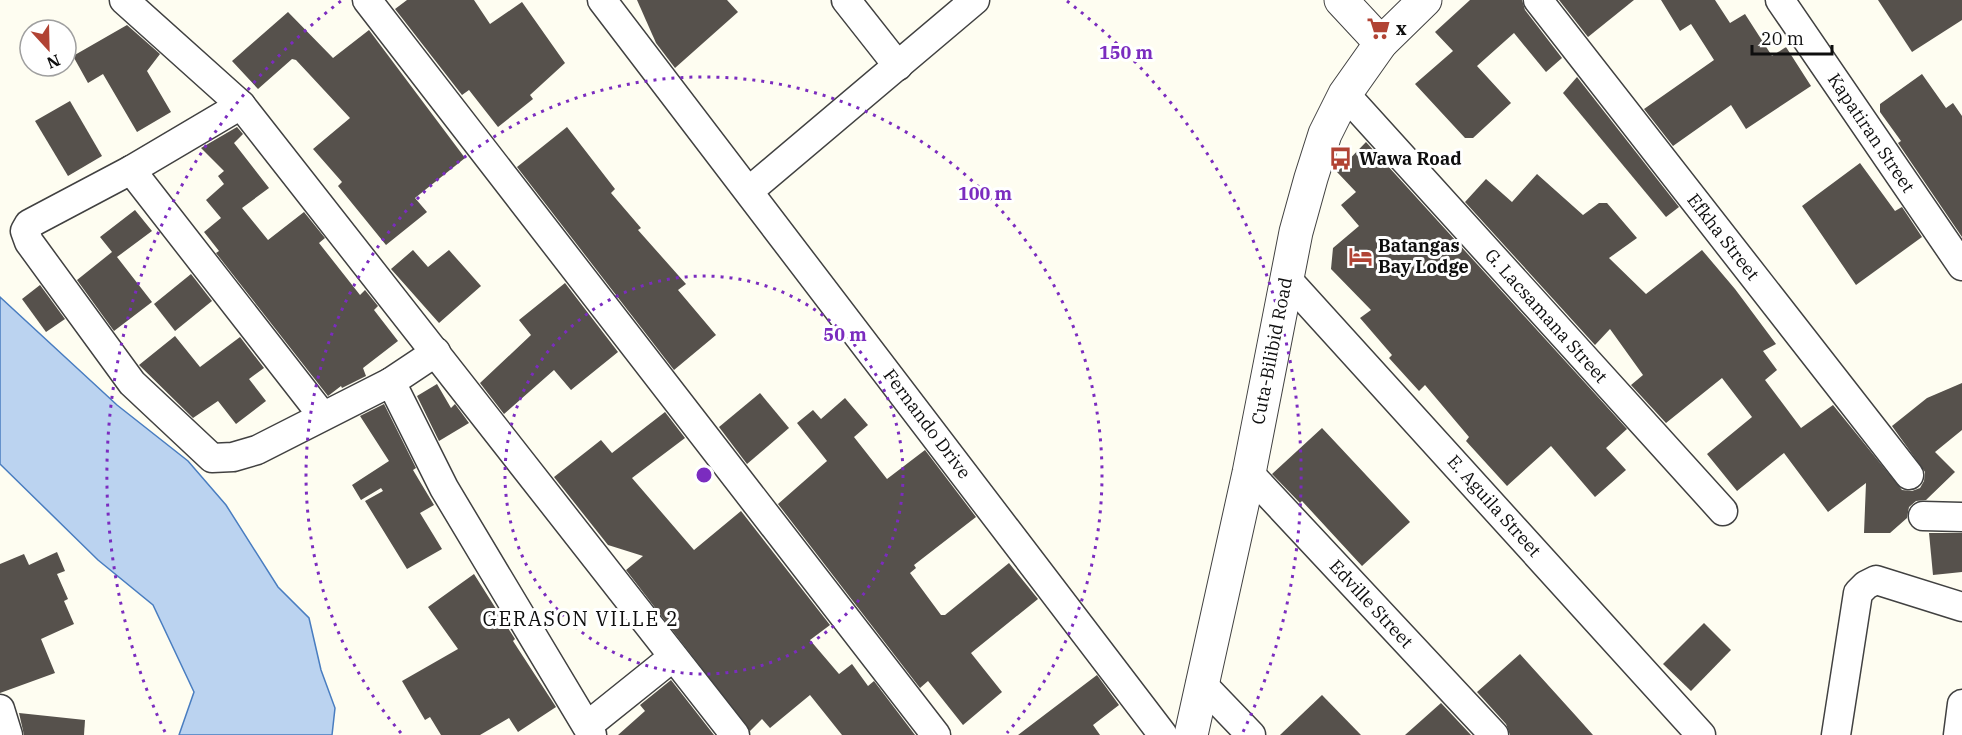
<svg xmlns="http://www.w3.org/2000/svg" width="1962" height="735" viewBox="0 0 1962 735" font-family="'IBM Plex Serif',serif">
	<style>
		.water { fill: #bbd3f0; stroke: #497dc0; stroke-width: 1.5 }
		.building { fill: #56514c }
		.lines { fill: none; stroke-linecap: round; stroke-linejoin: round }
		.minor-casing { stroke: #414141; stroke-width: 31 }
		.tertiary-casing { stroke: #414141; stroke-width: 35 }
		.minor { stroke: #fff; stroke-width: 28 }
		.tertiary { stroke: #fff; stroke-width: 33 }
		.ring { fill: none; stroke: #7b2cbf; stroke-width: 3; stroke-dasharray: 3 6 }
		.labels { text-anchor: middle; stroke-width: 6; stroke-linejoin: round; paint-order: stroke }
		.poi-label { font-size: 18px; font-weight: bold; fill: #0e0e0e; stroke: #fff; text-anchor: start }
		.street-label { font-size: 18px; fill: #0e0e0e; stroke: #fff }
		.neighbourhood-label { font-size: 20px; letter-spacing: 1.5px; fill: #0e0e0e; stroke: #fff }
		.centre { fill: #7b2cbf; stroke: #fff; stroke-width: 3 }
		.ring-label { font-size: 18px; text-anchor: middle; font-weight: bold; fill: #7b2cbf; stroke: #fff; stroke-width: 6; stroke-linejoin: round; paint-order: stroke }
	</style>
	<rect width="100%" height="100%" fill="#fefdf1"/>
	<path class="water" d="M 0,297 L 117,405 L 188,461 L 226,505 L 278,587 L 309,618 L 321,670 L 335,708 L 332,735 L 179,735 L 194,692 L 153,605 L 98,560 L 0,464 Z"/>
	<g class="building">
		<path d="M 407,0 L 474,0 L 490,24 L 522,2 L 565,63 L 530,95 L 533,99 L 498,127 L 469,90 L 462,95 L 395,9 Z"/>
		<path d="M 637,0 L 727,0 L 738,12 L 675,68 L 656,43 Z"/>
		<path d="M 1470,0 L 1522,0 L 1525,10 L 1562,58 L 1546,72 L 1514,33 L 1477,66 L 1511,103 L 1473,138 L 1465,138 L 1415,84 L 1453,51 L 1435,32 Z"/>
		<path d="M 1559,0 L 1634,0 L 1588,37 Z"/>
		<path d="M 1661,0 L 1715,0 L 1730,23 L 1745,14 L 1772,56 L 1786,47 L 1811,86 L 1746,129 L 1731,105 L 1673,146 L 1644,109 L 1714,60 L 1691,24 L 1680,31 Z"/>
		<path d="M 1878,0 L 1962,0 L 1962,20 L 1912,52 Z"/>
		<path d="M 288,12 L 333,58 L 369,30 L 465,158 L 415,198 L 427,212 L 386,245 L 338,186 L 342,182 L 313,149 L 350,118 L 296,60 L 292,59 L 258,89 L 232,61 Z"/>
		<path d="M 127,25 L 160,54 L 147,71 L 171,112 L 137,132 L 103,74 L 88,83 L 73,56 Z"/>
		<path d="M 1922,74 L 1946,108 L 1953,103 L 1962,116 L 1962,237 L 1898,143 L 1901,141 L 1880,112 L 1880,104 Z"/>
		<path d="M 1577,77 L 1679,207 L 1666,217 L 1563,93 Z"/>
		<path d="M 70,101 L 102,156 L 68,176 L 35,121 Z"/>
		<path d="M 237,127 L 243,134 L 234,143 L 269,188 L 242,208 L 268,240 L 304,212 L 325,238 L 319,243 L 360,295 L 365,290 L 378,306 L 374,310 L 398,341 L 363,368 L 366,376 L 342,388 L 341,386 L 328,396 L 216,253 L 219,251 L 204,232 L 221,218 L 206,200 L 224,184 L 218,176 L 224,171 L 201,148 Z"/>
		<path d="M 567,127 L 615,189 L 611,193 L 641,228 L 638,230 L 686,284 L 678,290 L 716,335 L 674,370 L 517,167 Z"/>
		<path d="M 1366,142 L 1627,429 L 1606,448 L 1626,470 L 1595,497 L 1551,446 L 1507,486 L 1466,441 L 1469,437 L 1425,385 L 1419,391 L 1389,358 L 1392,355 L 1360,318 L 1371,310 L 1331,269 L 1333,248 L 1359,226 L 1341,205 L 1356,192 L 1337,172 Z"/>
		<path d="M 1860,163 L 1895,211 L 1902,207 L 1922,237 L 1856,285 L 1802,206 Z"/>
		<path d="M 1537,174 L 1583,215 L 1599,203 L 1607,203 L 1637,238 L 1609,258 L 1646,294 L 1702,250 L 1735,289 L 1776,344 L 1763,351 L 1777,370 L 1765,380 L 1801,428 L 1833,405 L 1902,490 L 1912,491 L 1920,488 L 1924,481 L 1925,472 L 1892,426 L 1927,398 L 1962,383 L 1962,430 L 1935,452 L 1955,472 L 1926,500 L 1916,501 L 1909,507 L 1907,518 L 1890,533 L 1864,533 L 1866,483 L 1828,512 L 1784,453 L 1737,491 L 1707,454 L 1752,417 L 1722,378 L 1666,423 L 1631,385 L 1643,375 L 1610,329 L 1595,345 L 1465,202 L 1486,179 L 1512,202 Z"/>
		<path d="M 135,210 L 152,231 L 117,257 L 152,302 L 114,331 L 77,280 L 112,252 L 100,237 Z"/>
		<path d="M 413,250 L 428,267 L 449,250 L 481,286 L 439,323 L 391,269 Z"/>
		<path d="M 191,274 L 212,301 L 175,331 L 154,304 Z"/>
		<path d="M 565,283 L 618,352 L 571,390 L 554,370 L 504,414 L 480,383 L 531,335 L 519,320 Z"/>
		<path d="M 40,285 L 65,319 L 46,332 L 22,299 Z"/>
		<path d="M 175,336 L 200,367 L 240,337 L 264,368 L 249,379 L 266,401 L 236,424 L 218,401 L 193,418 L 139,365 Z"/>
		<path d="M 437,384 L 451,408 L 455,404 L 469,423 L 439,441 L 417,396 Z"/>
		<path d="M 760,393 L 789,428 L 747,464 L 719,427 Z"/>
		<path d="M 845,398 L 868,425 L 854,437 L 887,479 L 925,450 L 976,517 L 914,565 L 916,568 L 910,573 L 941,615 L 945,615 L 1009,563 L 1038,599 L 971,653 L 1002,692 L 963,725 L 928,681 L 920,688 L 778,504 L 827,461 L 797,423 L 813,410 L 821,419 Z"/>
		<path d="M 384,404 L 416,468 L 413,470 L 434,505 L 420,513 L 442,549 L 407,569 L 365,501 L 383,491 L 381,488 L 361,500 L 352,485 L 389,461 L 360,416 Z"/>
		<path d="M 665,412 L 685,438 L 632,478 L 694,550 L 741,511 L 830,625 L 810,640 L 839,674 L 852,664 L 868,686 L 874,681 L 915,735 L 842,735 L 810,695 L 770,728 L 762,719 L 750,731 L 626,570 L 643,556 L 608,545 L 554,477 L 601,440 L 612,453 Z"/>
		<path d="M 1322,428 L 1410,522 L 1362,566 L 1302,501 L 1300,503 L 1272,474 Z"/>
		<path d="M 1929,533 L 1962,533 L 1962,572 L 1933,575 Z"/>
		<path d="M 57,552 L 65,571 L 57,574 L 68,599 L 64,601 L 74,624 L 41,639 L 55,673 L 0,693 L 0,564 L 24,554 L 29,565 Z"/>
		<path d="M 474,574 L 515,639 L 513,641 L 556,707 L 518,732 L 509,718 L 480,735 L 441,735 L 430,717 L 425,720 L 402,681 L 458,649 L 428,607 Z"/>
		<path d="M 1704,623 L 1731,650 L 1691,691 L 1663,664 Z"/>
		<path d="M 1520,654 L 1576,716 L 1593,735 L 1510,735 L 1506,724 L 1477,692 Z"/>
		<path d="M 1097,675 L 1119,705 L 1093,725 L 1100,735 L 1018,735 Z"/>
		<path d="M 671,680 L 714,735 L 618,735 L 645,711 L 640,705 Z"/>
		<path d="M 1322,695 L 1361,735 L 1280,735 Z"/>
		<path d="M 1441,703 L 1471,735 L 1405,735 Z"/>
		<path d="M 19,713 L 85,720 L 84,735 L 24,735 Z"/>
	</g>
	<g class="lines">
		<defs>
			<g id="minor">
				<path d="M 124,0 L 241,105 L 735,735"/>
				<path d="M 367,0 L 936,735"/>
				<path d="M 602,0 L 1163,735"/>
				<path d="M 846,0 L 898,66"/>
				<path d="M 1538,0 L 1909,475"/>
				<path d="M 1780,0 L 1962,266"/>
				<path d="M 1345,94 L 1723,511"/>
				<path d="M 241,105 L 131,170 L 29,224 L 25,231 L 29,242 L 132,383 L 212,458 L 233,457 L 257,450 L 391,382 L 444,488 L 592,735"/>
				<path d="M 131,170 L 322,415"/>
				<path d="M 749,191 L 975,0"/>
				<path d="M 1286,278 L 1701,735"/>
				<path d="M 391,382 L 436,352"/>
				<path d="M 1249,473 L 1494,735"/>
				<path d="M 1923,516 L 1962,517"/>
				<path d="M 1201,683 L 1251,735"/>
				<path d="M 0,709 L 8,735"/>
				<path d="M 587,726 L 673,657"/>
				<path d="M 1836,735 L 1858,593 L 1866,585 L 1876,580 L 1962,607"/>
				<path d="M 1958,735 L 1962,704"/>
			</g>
			<g id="tertiary">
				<path d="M 1341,0 L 1381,43"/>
				<path d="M 1191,735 L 1249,473 L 1296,232 L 1311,178 L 1325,134 L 1345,94 L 1381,43 L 1425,0"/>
			</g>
		</defs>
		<use href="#minor" class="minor-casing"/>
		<use href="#tertiary" class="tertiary-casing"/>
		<use href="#minor" class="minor"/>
		<use href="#tertiary" class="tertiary"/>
	</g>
	<g class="ring">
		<circle cx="704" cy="475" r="199"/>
		<path d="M401 733A398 398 0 1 1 1007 733"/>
		<path d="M165 732A597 597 0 0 1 341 1M1067 1A597 597 0 0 1 1243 732"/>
	</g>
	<defs>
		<symbol id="supermarket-bare" viewBox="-9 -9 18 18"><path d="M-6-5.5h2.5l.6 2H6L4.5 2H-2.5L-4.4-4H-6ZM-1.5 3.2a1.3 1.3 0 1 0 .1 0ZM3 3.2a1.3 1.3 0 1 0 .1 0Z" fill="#b14334" stroke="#fff" stroke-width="2.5" paint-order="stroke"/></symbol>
		<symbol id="bus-bare" viewBox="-9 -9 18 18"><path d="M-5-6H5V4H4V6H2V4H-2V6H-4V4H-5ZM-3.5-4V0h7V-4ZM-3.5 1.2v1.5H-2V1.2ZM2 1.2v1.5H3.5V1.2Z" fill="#b14334" stroke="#fff" stroke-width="2.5" paint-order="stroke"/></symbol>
		<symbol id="hotel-bare" viewBox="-9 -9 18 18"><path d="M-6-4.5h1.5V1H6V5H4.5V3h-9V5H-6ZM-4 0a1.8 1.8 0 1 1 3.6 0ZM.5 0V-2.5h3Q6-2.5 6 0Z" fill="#b14334" stroke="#fff" stroke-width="2.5" paint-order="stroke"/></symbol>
	</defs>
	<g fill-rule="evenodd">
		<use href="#supermarket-bare" x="1362" y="12" width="33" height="33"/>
		<use href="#bus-bare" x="1324" y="142" width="33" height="33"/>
		<use href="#hotel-bare" x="1344" y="240" width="33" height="33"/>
	</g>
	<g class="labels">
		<g class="poi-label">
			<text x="1396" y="35">x</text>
			<text x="1359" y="165">Wawa Road</text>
			<text x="1378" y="252">Batangas<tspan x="1378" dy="21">Bay Lodge</tspan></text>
		</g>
		<g class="street-label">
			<text transform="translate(1871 133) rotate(56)" y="6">Kapatiran Street</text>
			<text transform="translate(1723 237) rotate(52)" y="6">Efkha Street</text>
			<text transform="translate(1546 316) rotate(48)" y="6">G. Lacsamana Street</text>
			<text transform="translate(1272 351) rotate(-79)" y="6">Cuta-Bilibid Road</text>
			<text transform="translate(927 424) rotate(53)" y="6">Fernando Drive</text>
			<text transform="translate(1494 506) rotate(48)" y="6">E. Aguila Street</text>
			<text transform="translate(1371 604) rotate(47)" y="6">Edville Street</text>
		</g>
		<g class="neighbourhood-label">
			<text x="581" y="626">GERASON VILLE 2</text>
		</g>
	</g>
	<circle cx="704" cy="475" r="9" class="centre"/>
	<g class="ring-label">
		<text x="1126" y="59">150 m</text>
		<text x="985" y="200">100 m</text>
		<text x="845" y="341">50 m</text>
	</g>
	<g transform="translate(48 48) rotate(158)"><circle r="28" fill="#ffffff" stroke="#9f9f9f" stroke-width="1.5"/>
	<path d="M0-4.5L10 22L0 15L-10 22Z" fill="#b14334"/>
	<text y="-9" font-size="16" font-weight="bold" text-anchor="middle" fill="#0e0e0e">N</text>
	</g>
	<path d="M1752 45v9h80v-9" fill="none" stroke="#0e0e0e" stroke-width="3"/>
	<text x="1761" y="45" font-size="18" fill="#0e0e0e" stroke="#ffffff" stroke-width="4.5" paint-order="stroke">20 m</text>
</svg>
